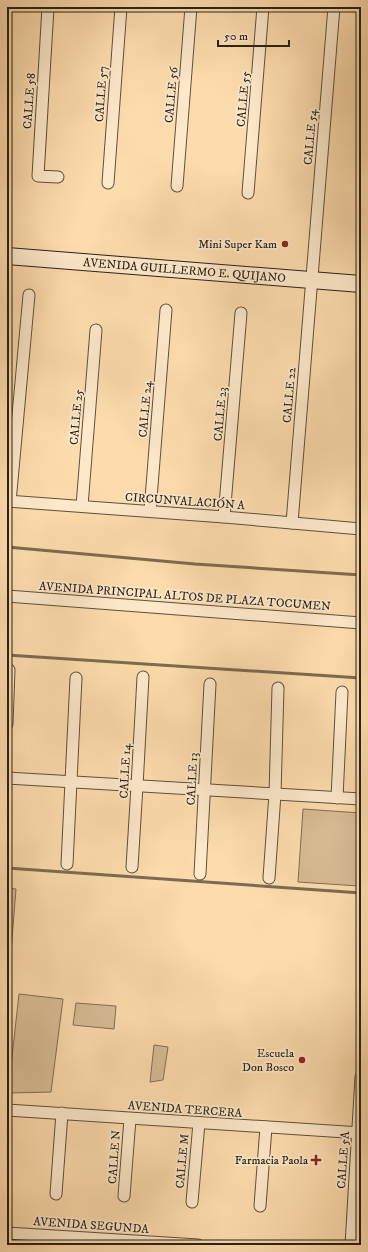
<svg xmlns="http://www.w3.org/2000/svg" width="368" height="1252" viewBox="0 0 368 1252" font-family="'IM FELL DW Pica',serif">
	<style>
		.green { fill: #d8bb94; stroke: #806e56 }
		.lines { fill: none; stroke-linecap: round; stroke-linejoin: round }
		.stream { stroke: #7c6b52; stroke-width: 3 }
		.street-casing { stroke: #5e503c; stroke-width: 13 }
		.secondary-casing { stroke: #292117; stroke-width: 18 }
		.street { stroke: #fde8ca; stroke-width: 11 }
		.secondary { stroke: #fde8ca; stroke-width: 16 }
		.poi-dot { fill: #8f2418; stroke: #fde8ca; stroke-width: 1.5 }
		.labels { text-anchor: middle; stroke-width: 3.5; stroke-linejoin: round; paint-order: stroke }
		.street-label { font-size: 12px; fill: #292117; stroke: #fde8ca }
		.poi-label { font-size: 12px; fill: #292117; stroke: #fde8ca; text-anchor: end }
	</style>
	<rect width="100%" height="100%" fill="#fcdbad"/>
	<filter id="stains"><feTurbulence type="fractalNoise" baseFrequency=".005" numOctaves="4"/><feColorMatrix values="0 0 0 0 .2 0 0 0 0 .09 0 0 0 0 .02 0 0 0 .5 -.17"/></filter>
	<radialGradient id="worn" r=".72"><stop offset=".6" stop-color="#630" stop-opacity="0"/><stop offset="1" stop-color="#630" stop-opacity=".3"/></radialGradient>
	<g class="green">
		<path d="M 303,809 L 361,813 L 361,852 L 359,886 L 298,882 Z"/>
		<path d="M 7,888 L 16,889 L 7,1001 Z"/>
		<path d="M 19,994 L 63,999 L 51,1092 L 8,1093 Z"/>
		<path d="M 76,1003 L 116,1006 L 114,1029 L 73,1025 Z"/>
		<path d="M 154,1045 L 168,1047 L 163,1080 L 150,1082 Z"/>
	</g>
	<g class="lines">
		<g class="stream">
			<path d="M 7,547 L 195,564 L 361,575"/>
			<path d="M 7,655 L 361,678"/>
			<path d="M 7,868 L 361,893"/>
		</g>
		<defs>
			<g id="street">
				<path d="M 48,7 L 38,176 L 58,177"/>
				<path d="M 108,183 L 121,7"/>
				<path d="M 177,186 L 191,7"/>
				<path d="M 248,193 L 263,7"/>
				<path d="M 7,501 L 224,517 L 361,529"/>
				<path d="M 10,502 L 29,295"/>
				<path d="M 82,506 L 96,330"/>
				<path d="M 150,511 L 166,310"/>
				<path d="M 224,517 L 241,313"/>
				<path d="M 292,523 L 334,7"/>
				<path d="M 7,596 L 361,623"/>
				<path d="M 7,724 L 9,670"/>
				<path d="M 7,778 L 361,799"/>
				<path d="M 337,798 L 342,692"/>
				<path d="M 67,864 L 76,678"/>
				<path d="M 132,867 L 137,786 L 143,677"/>
				<path d="M 200,874 L 210,684"/>
				<path d="M 269,878 L 275,794 L 278,688"/>
				<path d="M 7,1110 L 361,1133"/>
				<path d="M 56,1194 L 62,1113"/>
				<path d="M 124,1196 L 130,1119"/>
				<path d="M 192,1202 L 199,1123"/>
				<path d="M 260,1206 L 266,1127"/>
				<path d="M 7,1233 L 198,1245"/>
				<path d="M 351,1245 L 361,1077"/>
			</g>
			<g id="secondary">
				<path id="s1" d="M 7,256 L 361,284"/>
			</g>
		</defs>
		<use href="#street" class="street-casing"/>
		<use href="#secondary" class="secondary-casing"/>
		<use href="#street" class="street"/>
		<use href="#secondary" class="secondary"/>
	</g>
	<g class="poi-dot">
		<circle cx="285" cy="244" r="4"/>
		<circle cx="302" cy="1060" r="4"/>
		<path d="M314 1154h4v4h4v4h-4v4h-4v-4h-4v-4h4z"/>
	</g>
	<g class="labels">
		<g class="street-label">
			<text transform="translate(101 94) rotate(-86)" y="4">CALLE 57</text>
			<text transform="translate(171 95) rotate(-85)" y="4">CALLE 56</text>
			<text transform="translate(243 99) rotate(-85)" y="4">CALLE 55</text>
			<text transform="translate(29 101) rotate(-86)" y="4">CALLE 58</text>
			<text transform="translate(310 137) rotate(-85)" y="4">CALLE 54</text>
			<text dy="4" stroke="none"><textPath href="#s1" startOffset="178">AVENIDA GUILLERMO E. QUIJANO</textPath></text>
			<text transform="translate(289 395) rotate(-85)" y="4">CALLE 22</text>
			<text transform="translate(145 409) rotate(-85)" y="4">CALLE 24</text>
			<text transform="translate(220 414) rotate(-85)" y="4">CALLE 23</text>
			<text transform="translate(76 417) rotate(-85)" y="4">CALLE 25</text>
			<text transform="translate(185 501) rotate(4)" y="4">CIRCUNVALACIÓN A</text>
			<text transform="translate(185 596) rotate(4)" y="4">AVENIDA PRINCIPAL ALTOS DE PLAZA TOCUMEN</text>
			<text transform="translate(125 771) rotate(-87)" y="4">CALLE 14</text>
			<text transform="translate(192 779) rotate(-87)" y="4">CALLE 13</text>
			<text transform="translate(185 1109) rotate(4)" y="4">AVENIDA TERCERA</text>
			<text transform="translate(114 1157) rotate(-86)" y="4">CALLE N</text>
			<text transform="translate(343 1160) rotate(-86)" y="4">CALLE 5A</text>
			<text transform="translate(182 1161) rotate(-85)" y="4">CALLE M</text>
			<text transform="translate(91 1225) rotate(4)" y="4">AVENIDA SEGUNDA</text>
		</g>
		<g class="poi-label">
			<text x="277" y="248">Mini Super Kam</text>
			<text x="294" y="1057">Escuela<tspan x="294" dy="14">Don Bosco</tspan></text>
			<text x="308" y="1164">Farmacia Paola</text>
		</g>
	</g>
	<rect width="368" height="1252" fill="none" stroke="#fcdbad" stroke-width="24"/>
	<rect x="8" y="8" width="352" height="1236" fill="none" stroke="#292117" stroke-width="2"/>
	<rect x="12" y="12" width="344" height="1228" fill="none" stroke="#292117"/>
	<path d="M218 40v6h71v-6" fill="none" stroke="#292117" stroke-width="2"/>
	<text x="224" y="40" font-size="12" fill="#292117" stroke="#fde8ca" stroke-width="3" paint-order="stroke">50 m</text>
	<rect width="100%" height="100%" filter="url(#stains)"/>
	<rect width="100%" height="100%" fill="url(#worn)"/>
</svg>
